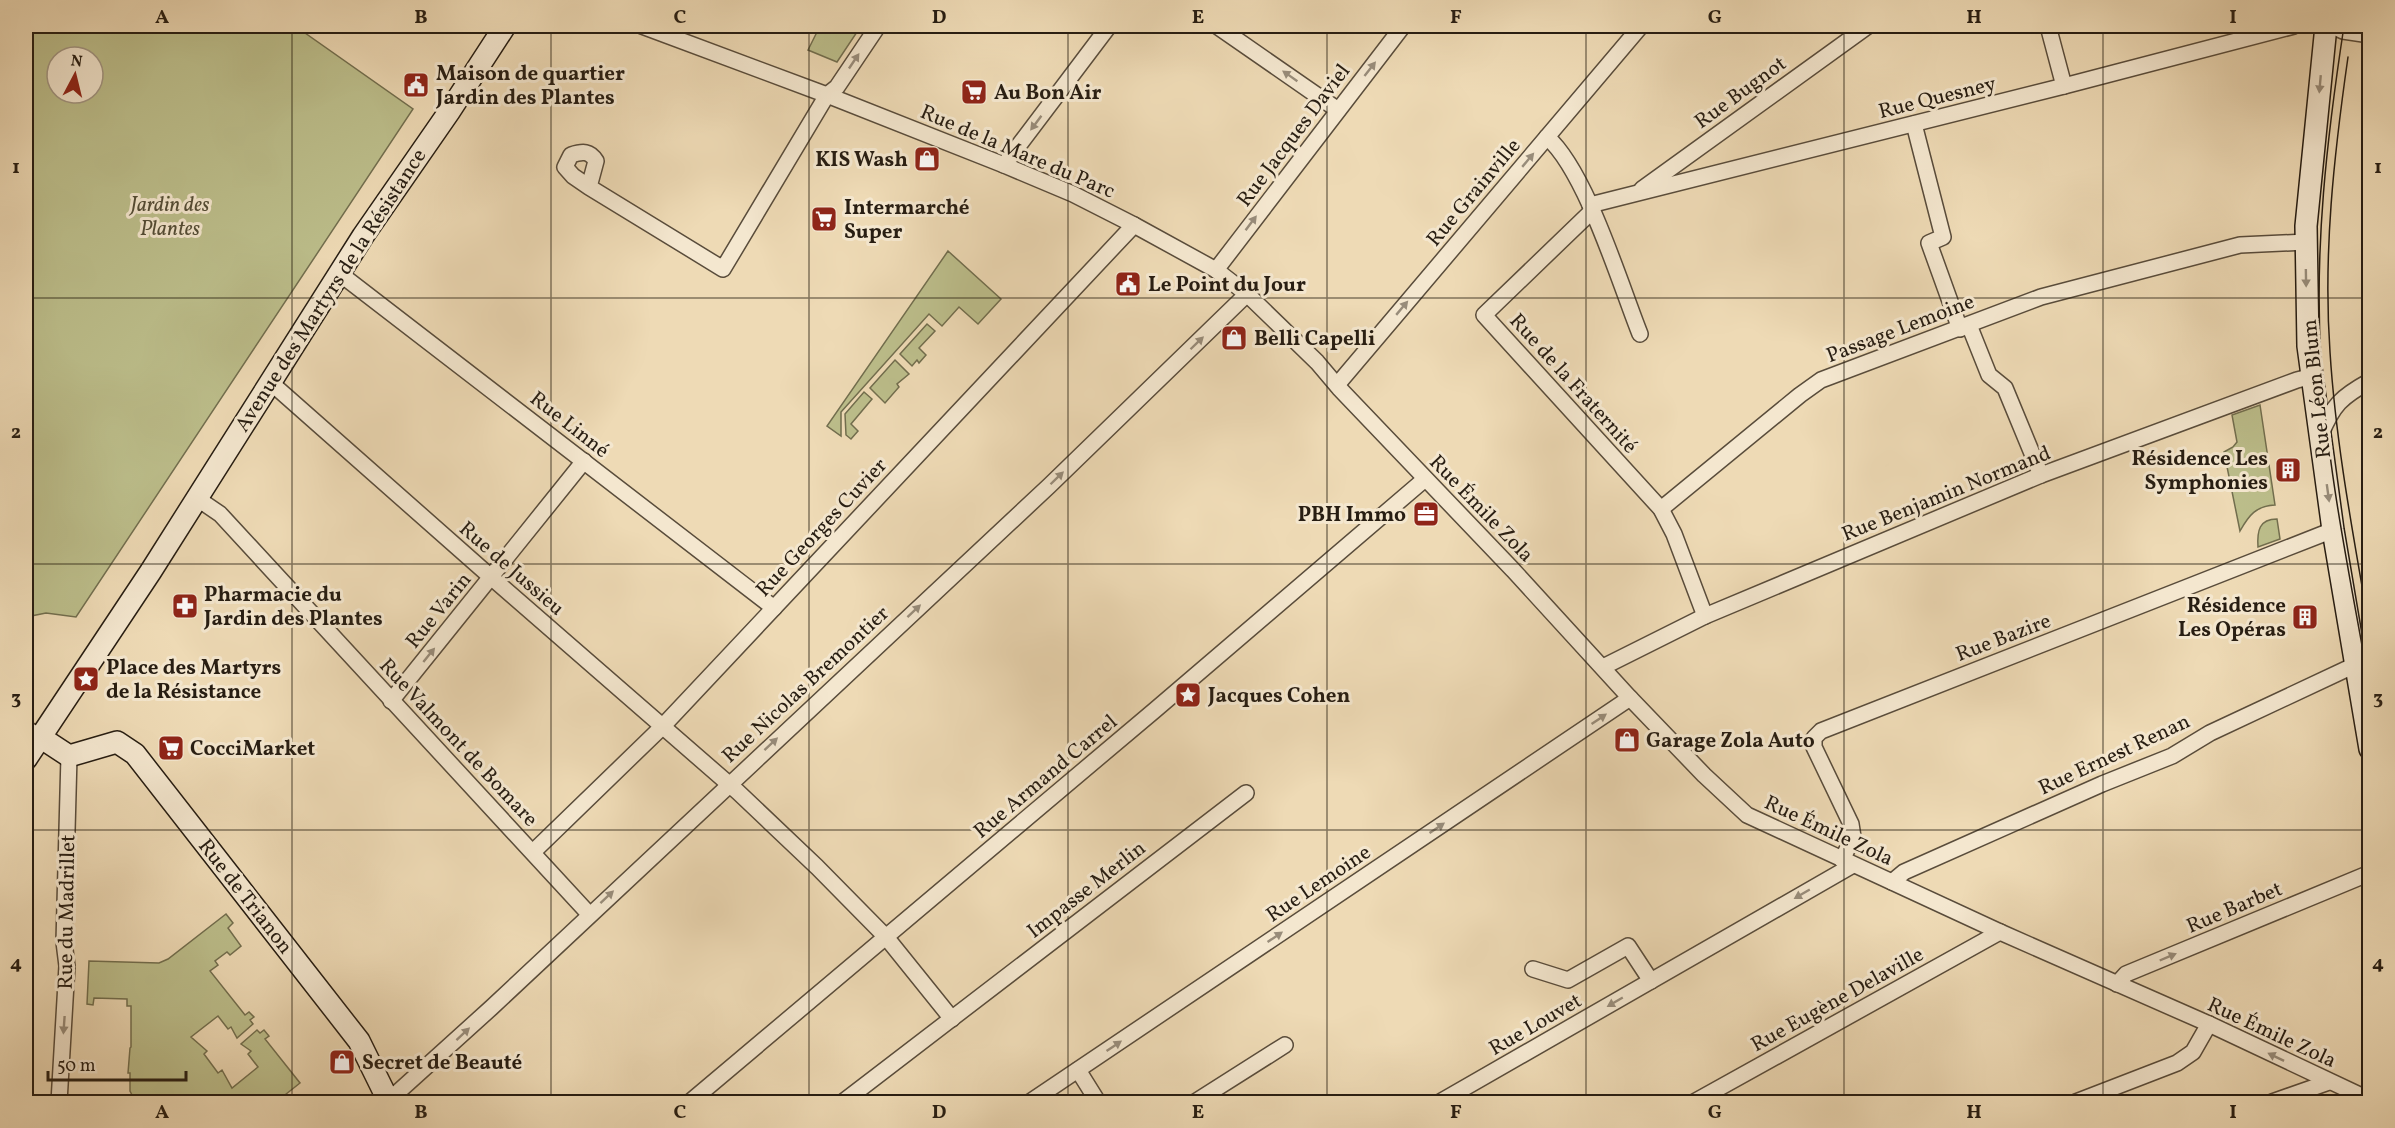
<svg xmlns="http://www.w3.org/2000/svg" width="2395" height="1128" viewBox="0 0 2395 1128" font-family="Vollkorn,serif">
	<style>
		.green { fill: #bcbe8b; stroke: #726e4e; stroke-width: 1.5; fill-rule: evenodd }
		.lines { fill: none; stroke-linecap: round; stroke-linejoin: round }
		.street-casing { stroke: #594c3b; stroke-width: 18 }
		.secondary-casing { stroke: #271d12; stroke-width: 24 }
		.street { stroke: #f4e7cf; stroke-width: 15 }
		.secondary { stroke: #f4e7cf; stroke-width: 21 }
		.tram { stroke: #271d12; stroke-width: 1.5 }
		.oneway { fill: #988c7a }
		.grid { fill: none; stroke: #271d12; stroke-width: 1.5; stroke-opacity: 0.55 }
		.labels { text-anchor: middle; stroke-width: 6; stroke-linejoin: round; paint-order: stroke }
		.poi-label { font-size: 21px; font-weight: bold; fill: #271d12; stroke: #f4e7cf; text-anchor: start }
		.street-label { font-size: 21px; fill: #271d12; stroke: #f4e7cf }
		.park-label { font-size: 21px; font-style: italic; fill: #544d36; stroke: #f4e7cf }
		.neatline { fill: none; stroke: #271d12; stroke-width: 2 }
		.grid-label { font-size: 20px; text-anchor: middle; font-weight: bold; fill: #271d12 }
	</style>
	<rect width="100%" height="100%" fill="#eedab5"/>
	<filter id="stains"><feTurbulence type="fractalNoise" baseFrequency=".00333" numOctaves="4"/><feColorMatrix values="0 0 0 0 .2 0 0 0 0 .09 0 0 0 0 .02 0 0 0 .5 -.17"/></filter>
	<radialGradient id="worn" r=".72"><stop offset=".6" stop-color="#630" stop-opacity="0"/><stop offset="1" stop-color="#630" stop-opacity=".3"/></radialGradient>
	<g class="green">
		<path d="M 26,26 L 295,26 L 413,109 L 76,617 L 46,613 L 26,617 ZM 57,57 L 93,57 L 93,93 L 57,93 Z"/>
		<path d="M 820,26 L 861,26 L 837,62 L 808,50 Z"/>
		<path d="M 948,251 L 1001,299 L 978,324 L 959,307 L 942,326 L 929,314 L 841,412 L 841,436 L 827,426 Z"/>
		<path d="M 927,324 L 935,331 L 919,348 L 926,355 L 919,363 L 917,360 L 912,366 L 900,354 Z"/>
		<path d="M 895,360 L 909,374 L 897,384 L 899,387 L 885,403 L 870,388 Z"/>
		<path d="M 864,392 L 872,399 L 851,424 L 858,431 L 851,439 L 846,435 L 845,414 Z"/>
		<path d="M 2260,405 L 2275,505 C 2256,506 2249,515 2240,531 L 2224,452 L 2233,447 L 2237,442 L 2232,415 Z"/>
		<path d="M 2277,519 L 2280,539 L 2258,547 C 2257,531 2259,519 2277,519 Z"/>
		<path d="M 226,914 L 233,923 L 228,928 L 241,946 L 230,955 L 227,952 L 215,961 L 218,965 L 210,971 L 245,1015 L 249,1012 L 254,1017 L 250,1020 L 253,1024 L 237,1038 L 231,1027 L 228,1029 L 218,1016 L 191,1037 L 207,1051 L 204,1054 L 218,1073 L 222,1070 L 232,1088 L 258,1067 L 248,1054 L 251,1051 L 241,1044 L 257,1030 L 260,1033 L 264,1030 L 269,1036 L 265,1039 L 300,1083 L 276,1102 L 133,1102 L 133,1097 L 130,1091 L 130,1073 L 128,1073 L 130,1048 L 131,1047 L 131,1006 L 127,1006 L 127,999 L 94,998 L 93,1005 L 87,1004 L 89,961 L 159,963 L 168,959 Z"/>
	</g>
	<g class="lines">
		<defs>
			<g id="street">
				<path d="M 642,26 L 827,95 L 1004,165 L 1073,194 L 1134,225 L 1216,270 L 1247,294 L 1317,362 L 1339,388 L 1513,570 L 1630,698 L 1704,775 L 1747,815 L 2000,932 L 2209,1024 L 2370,1100"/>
				<path d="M 1217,26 L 1338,110"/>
				<path d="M 2048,26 L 2064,86"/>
				<path d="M 2332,26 L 2343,31 L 2370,35"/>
				<path d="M 1914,124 L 1943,237 L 1929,243 L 1960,329"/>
				<path d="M 1547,137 C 1586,171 1620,284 1640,334"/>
				<path d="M 1004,165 L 1109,26"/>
				<path d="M 589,187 L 596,161 C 590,151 583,151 571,155 L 565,167 L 573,176 L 589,187 L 723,269 L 827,95 L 837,87 L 878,26"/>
				<path d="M 1642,189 L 1868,26"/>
				<path d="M 1590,205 L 2064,86 L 2294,26"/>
				<path d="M 1592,211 L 1484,315 L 1661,509 L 1674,534 L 1705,616"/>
				<path d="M 1216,270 L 1403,26"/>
				<path d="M 339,273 L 774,608"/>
				<path d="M 1969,325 L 1989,375 L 2005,388 L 2041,475"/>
				<path d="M 269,381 L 492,578 L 738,792 L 817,867 L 886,937 L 952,1019"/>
				<path d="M 1337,385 L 1641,26"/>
				<path d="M 2321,434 C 2333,405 2341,397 2370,381"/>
				<path d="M 195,497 L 220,514 L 589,914"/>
				<path d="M 1661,509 L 1800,395 L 1821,380 L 2041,297 L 2240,245 L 2306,242"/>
				<path d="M 1603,667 L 1705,616 L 2041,475 L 2297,380 L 2313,376"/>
				<path d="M 391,701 L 584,461"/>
				<path d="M 26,728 L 40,737"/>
				<path d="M 533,852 L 662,727 L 1134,225"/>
				<path d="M 1842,860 L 1853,837 L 1851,824 L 1814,747 L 1814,738 L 1821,731 L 2333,530"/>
				<path d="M 1892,882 L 1904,872 L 2102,784 L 2172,756 L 2210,733 L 2355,665"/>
				<path d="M 1533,969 L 1568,980 L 1628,946 L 1651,981"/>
				<path d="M 2117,984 L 2126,974 L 2370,873"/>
				<path d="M 1078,1070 L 1098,1102"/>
				<path d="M 59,1102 L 67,966 L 64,942 L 69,756"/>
				<path d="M 387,1102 L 491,1008 L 1049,486 L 1247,294"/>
				<path d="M 690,1102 L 1155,710 L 1425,479"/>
				<path d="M 843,1102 L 1246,793"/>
				<path d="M 1030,1102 L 1630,698"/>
				<path d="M 1195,1102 L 1285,1045"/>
				<path d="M 1440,1102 L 1853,865"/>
				<path d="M 1694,1102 L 2000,932"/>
				<path d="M 2076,1102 L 2177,1063 L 2193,1052 L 2209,1024"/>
				<path d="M 2272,1102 L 2329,1082"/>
			</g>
			<g id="secondary">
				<path d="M 2326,26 L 2306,226 L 2308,346 L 2333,530 L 2370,749"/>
				<path d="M 40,737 L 69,756 L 117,742 L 135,754 L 359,1041 L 389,1102"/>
				<path d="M 26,759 L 151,571 L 363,236 L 449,112 L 505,26"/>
			</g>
		</defs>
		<use href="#street" class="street-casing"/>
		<use href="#secondary" class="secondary-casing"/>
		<use href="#street" class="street"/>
		<use href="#secondary" class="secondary"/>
		<g class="tram">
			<path d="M 2344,26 C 2327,137 2314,248 2321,361 C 2327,471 2351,581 2370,690"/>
			<path d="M 2348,57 C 2334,155 2323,253 2330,352 C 2336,446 2354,539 2370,632"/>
		</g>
	</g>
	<defs><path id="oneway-solid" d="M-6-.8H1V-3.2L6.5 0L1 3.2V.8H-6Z" transform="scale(1.5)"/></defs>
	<g class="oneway">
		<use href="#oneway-solid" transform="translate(854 61) rotate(-56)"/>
		<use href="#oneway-solid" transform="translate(1370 69) rotate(-52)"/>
		<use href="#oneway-solid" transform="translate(1290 76) rotate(-145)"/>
		<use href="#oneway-solid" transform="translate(2320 84) rotate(95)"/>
		<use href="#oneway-solid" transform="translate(1036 123) rotate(127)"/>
		<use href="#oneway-solid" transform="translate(1528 160) rotate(-50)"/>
		<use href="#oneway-solid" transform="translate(1251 223) rotate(-53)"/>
		<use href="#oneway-solid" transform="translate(2306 278) rotate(89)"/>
		<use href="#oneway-solid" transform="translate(1402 308) rotate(-50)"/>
		<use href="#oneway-solid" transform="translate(1197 343) rotate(-44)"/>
		<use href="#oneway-solid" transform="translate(1057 478) rotate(-44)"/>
		<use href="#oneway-solid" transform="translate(2328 493) rotate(82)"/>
		<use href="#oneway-solid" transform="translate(914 611) rotate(-43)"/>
		<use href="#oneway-solid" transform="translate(429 655) rotate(-51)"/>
		<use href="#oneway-solid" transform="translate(1599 719) rotate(-34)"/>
		<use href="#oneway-solid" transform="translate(771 744) rotate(-43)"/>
		<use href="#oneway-solid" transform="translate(1437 828) rotate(-34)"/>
		<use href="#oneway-solid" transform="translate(1802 894) rotate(150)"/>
		<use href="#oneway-solid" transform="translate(607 897) rotate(-43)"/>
		<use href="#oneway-solid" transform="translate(1275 937) rotate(-34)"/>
		<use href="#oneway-solid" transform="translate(2168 957) rotate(-23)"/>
		<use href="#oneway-solid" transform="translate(1615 1002) rotate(150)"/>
		<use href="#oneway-solid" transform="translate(64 1025) rotate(94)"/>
		<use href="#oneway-solid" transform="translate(463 1034) rotate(-43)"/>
		<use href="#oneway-solid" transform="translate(1114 1046) rotate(-34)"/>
		<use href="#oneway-solid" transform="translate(2276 1057) rotate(-154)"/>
	</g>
	<path class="grid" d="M 292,26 L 292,1102M 551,26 L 551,1102M 809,26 L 809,1102M 1068,26 L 1068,1102M 1327,26 L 1327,1102M 1586,26 L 1586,1102M 1844,26 L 1844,1102M 2103,26 L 2103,1102M 26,298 L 2370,298M 26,564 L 2370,564M 26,830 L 2370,830"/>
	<defs>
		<symbol id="civic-square" viewBox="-11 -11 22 22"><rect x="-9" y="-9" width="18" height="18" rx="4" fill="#8f2418" stroke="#f4e7cf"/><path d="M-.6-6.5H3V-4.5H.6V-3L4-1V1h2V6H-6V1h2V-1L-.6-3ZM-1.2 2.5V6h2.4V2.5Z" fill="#fff"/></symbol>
		<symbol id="supermarket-square" viewBox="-11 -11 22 22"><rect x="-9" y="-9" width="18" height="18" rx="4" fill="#8f2418" stroke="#f4e7cf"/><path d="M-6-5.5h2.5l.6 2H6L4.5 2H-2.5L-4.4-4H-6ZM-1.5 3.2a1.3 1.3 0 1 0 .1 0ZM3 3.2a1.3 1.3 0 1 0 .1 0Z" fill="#fff"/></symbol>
		<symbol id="shop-square" viewBox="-11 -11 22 22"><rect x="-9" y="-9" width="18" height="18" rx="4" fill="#8f2418" stroke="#f4e7cf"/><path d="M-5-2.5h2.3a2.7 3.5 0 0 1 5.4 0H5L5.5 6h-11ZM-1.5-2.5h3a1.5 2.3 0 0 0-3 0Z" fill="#fff"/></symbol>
		<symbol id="building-square" viewBox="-11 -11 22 22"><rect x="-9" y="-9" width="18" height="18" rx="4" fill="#8f2418" stroke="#f4e7cf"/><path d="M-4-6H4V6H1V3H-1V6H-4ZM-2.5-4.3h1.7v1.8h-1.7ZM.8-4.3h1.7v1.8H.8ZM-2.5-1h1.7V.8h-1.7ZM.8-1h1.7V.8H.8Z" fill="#fff"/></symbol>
		<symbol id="office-square" viewBox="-11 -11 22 22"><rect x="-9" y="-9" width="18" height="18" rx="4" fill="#8f2418" stroke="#f4e7cf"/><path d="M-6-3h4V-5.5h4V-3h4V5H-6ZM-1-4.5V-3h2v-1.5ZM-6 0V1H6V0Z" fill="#fff"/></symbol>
		<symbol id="pharmacy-square" viewBox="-11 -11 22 22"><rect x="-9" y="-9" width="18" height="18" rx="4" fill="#8f2418" stroke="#f4e7cf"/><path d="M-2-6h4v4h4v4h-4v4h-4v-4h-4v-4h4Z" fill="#fff"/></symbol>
		<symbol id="sight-square" viewBox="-11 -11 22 22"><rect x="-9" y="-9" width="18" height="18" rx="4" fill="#8f2418" stroke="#f4e7cf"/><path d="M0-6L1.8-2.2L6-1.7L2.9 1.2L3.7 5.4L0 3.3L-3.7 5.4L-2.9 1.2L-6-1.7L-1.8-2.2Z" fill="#fff"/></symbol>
	</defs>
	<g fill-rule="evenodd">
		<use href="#civic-square" x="401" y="70" width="30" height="30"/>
		<use href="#supermarket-square" x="959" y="77" width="30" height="30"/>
		<use href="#shop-square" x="912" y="144" width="30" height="30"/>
		<use href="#supermarket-square" x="809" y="204" width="30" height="30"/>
		<use href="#civic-square" x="1113" y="269" width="30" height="30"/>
		<use href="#shop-square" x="1219" y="323" width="30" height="30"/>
		<use href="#building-square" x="2273" y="455" width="30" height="30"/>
		<use href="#office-square" x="1411" y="499" width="30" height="30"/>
		<use href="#pharmacy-square" x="170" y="591" width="30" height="30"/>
		<use href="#building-square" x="2290" y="602" width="30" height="30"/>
		<use href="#sight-square" x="71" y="664" width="30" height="30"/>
		<use href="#sight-square" x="1173" y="680" width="30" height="30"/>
		<use href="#shop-square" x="1612" y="725" width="30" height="30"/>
		<use href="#supermarket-square" x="156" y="733" width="30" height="30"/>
		<use href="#shop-square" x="327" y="1047" width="30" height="30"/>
	</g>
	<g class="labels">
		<g class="poi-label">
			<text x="436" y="80">Maison de quartier<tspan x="436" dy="24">Jardin des Plantes</tspan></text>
			<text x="994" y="99">Au Bon Air</text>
			<text x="908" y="166" text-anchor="end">KIS Wash</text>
			<text x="844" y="214">Intermarché<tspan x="844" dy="24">Super</tspan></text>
			<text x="1148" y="291">Le Point du Jour</text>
			<text x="1254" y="345">Belli Capelli</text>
			<text x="2268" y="465" text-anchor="end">Résidence Les<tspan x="2268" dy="24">Symphonies</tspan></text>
			<text x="1406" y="521" text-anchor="end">PBH Immo</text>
			<text x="204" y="601">Pharmacie du<tspan x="204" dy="24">Jardin des Plantes</tspan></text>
			<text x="2286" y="612" text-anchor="end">Résidence<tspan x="2286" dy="24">Les Opéras</tspan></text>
			<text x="106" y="674">Place des Martyrs<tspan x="106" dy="24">de la Résistance</tspan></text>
			<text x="1208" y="702">Jacques Cohen</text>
			<text x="1646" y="747">Garage Zola Auto</text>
			<text x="190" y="755">CocciMarket</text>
			<text x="362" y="1069">Secret de Beauté</text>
		</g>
		<g class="street-label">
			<text transform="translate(1740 92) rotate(-36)" y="7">Rue Bugnot</text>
			<text transform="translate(1937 97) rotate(-14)" y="7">Rue Quesney</text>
			<text transform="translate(1293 135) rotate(-53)" y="7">Rue Jacques Daviel</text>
			<text transform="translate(1018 151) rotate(23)" y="7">Rue de la Mare du Parc</text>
			<text transform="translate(1473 192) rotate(-50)" y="7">Rue Grainville</text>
			<text transform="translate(330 290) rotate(-57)" y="7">Avenue des Martyrs de la Résistance</text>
			<text transform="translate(1900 328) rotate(-21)" y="7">Passage Lemoine</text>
			<text transform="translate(1574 383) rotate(48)" y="7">Rue de la Fraternité</text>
			<text transform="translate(2316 389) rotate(-96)" y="7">Rue Léon Blum</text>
			<text transform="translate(570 424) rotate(38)" y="7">Rue Linné</text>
			<text transform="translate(1946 493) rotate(-22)" y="7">Rue Benjamin Normand</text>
			<text transform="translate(1482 508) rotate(46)" y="7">Rue Émile Zola</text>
			<text transform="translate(821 527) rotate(-47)" y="7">Rue Georges Cuvier</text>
			<text transform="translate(512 568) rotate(41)" y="7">Rue de Jussieu</text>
			<text transform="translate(438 610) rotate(-51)" y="7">Rue Varin</text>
			<text transform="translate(2003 637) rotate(-21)" y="7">Rue Bazire</text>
			<text transform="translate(805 684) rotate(-43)" y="7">Rue Nicolas Bremontier</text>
			<text transform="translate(459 742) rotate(47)" y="7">Rue Valmont de Bomare</text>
			<text transform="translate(2114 754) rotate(-25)" y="7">Rue Ernest Renan</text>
			<text transform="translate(1045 776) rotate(-40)" y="7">Rue Armand Carrel</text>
			<text transform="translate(1829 830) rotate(25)" y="7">Rue Émile Zola</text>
			<text transform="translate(1318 883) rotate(-34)" y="7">Rue Lemoine</text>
			<text transform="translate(1086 889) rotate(-38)" y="7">Impasse Merlin</text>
			<text transform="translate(246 896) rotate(52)" y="7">Rue de Trianon</text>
			<text transform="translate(2234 907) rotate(-23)" y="7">Rue Barbet</text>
			<text transform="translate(66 912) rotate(-89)" y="7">Rue du Madrillet</text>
			<text transform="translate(1837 999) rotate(-29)" y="7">Rue Eugène Delaville</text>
			<text transform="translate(1535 1024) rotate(-30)" y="7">Rue Louvet</text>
			<text transform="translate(2272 1032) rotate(25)" y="7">Rue Émile Zola</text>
		</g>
		<g class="park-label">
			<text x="170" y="211">Jardin des<tspan x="170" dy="24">Plantes</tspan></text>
		</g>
	</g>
	<rect width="2395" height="1128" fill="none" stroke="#eedab5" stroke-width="66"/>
	<g transform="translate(75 75) rotate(7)"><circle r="28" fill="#f4e7cf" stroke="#a29683" stroke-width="1.5"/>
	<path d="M0-4.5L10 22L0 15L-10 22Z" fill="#8f2418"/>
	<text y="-9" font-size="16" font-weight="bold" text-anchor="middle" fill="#271d12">N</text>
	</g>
	<path d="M48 1071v9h138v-9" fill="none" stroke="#271d12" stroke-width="3"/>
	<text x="57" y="1071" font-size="18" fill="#271d12" stroke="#f4e7cf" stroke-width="4.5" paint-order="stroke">50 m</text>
	<rect x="33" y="33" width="2329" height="1062" class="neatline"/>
	<g class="grid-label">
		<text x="162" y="23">A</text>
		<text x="421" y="23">B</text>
		<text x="680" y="23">C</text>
		<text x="939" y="23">D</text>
		<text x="1198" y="23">E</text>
		<text x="1456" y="23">F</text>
		<text x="1715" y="23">G</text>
		<text x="1974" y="23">H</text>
		<text x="2233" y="23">I</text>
		<text x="16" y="173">1</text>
		<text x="2378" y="173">1</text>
		<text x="16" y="438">2</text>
		<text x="2378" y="438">2</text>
		<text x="16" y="704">3</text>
		<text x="2378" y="704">3</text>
		<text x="16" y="969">4</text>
		<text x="2378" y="969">4</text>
		<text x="162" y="1118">A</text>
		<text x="421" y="1118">B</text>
		<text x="680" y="1118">C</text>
		<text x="939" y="1118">D</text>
		<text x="1198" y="1118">E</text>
		<text x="1456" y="1118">F</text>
		<text x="1715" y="1118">G</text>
		<text x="1974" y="1118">H</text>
		<text x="2233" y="1118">I</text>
	</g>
	<rect width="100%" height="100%" filter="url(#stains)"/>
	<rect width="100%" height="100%" fill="url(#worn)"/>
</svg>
